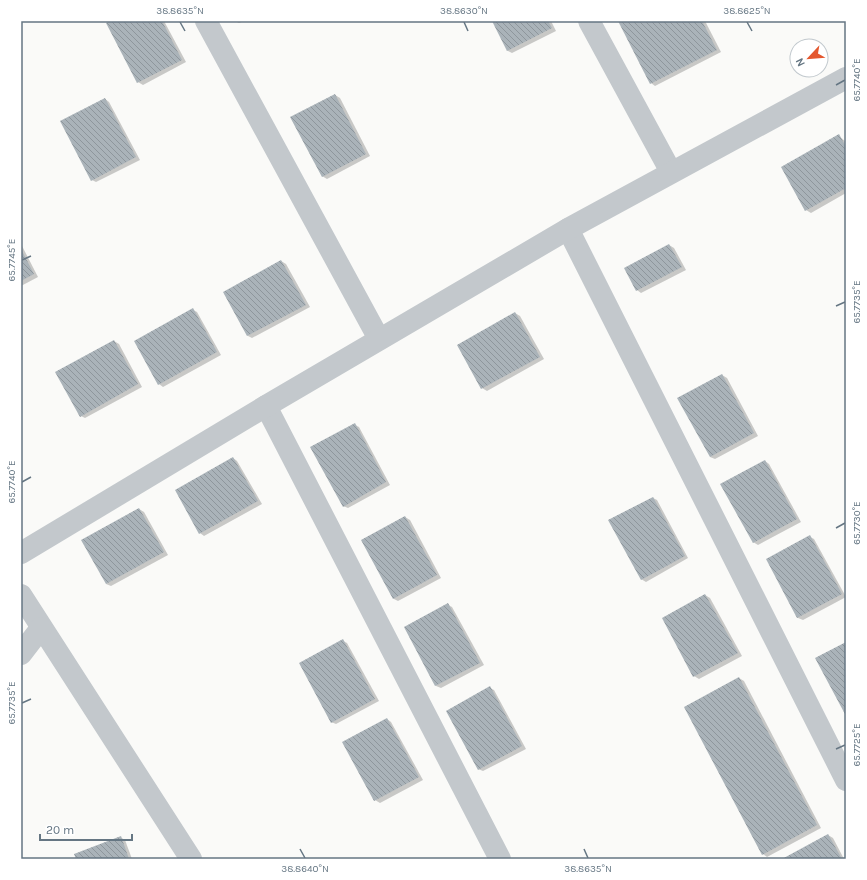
<svg xmlns="http://www.w3.org/2000/svg" width="867" height="880" viewBox="0 0 867 880" font-family="Karla,sans-serif">
	<style>
		.shadow { fill: #0003 }
		.building { fill: url(#building-back-hatch) }
		.lines { fill: none; stroke-linecap: round; stroke-linejoin: round }
		.street { stroke: #c3c8cc; stroke-width: 22 }
		.ticks { fill: none; stroke: #657683; stroke-width: 1.5 }
		.neatline { fill: none; stroke: #657683; stroke-width: 1.5 }
		.ticks-label { font-size: 10px; text-anchor: middle; fill: #657683 }
	</style>
	<defs>
		<pattern id="building-back-hatch" width="6" height="6" patternUnits="userSpaceOnUse"><rect width="6" height="6" fill="#aab3b9"/><path d="M-1 5l2 2M0 0l6 6M5-1l2 2" fill="none" stroke="#8e969c"/></pattern>
	</defs>
	<rect width="100%" height="100%" fill="#fafaf8"/>
	<g class="shadow">
		<path d="M 112,21 L 164,21 L 186,62 L 143,85 L 138,82 Z"/>
		<path d="M 235,21 L 244,21 L 239,23 Z"/>
		<path d="M 493,21 L 551,21 L 556,31 L 512,53 L 508,51 Z"/>
		<path d="M 619,21 L 705,21 L 721,52 L 655,86 L 651,83 Z"/>
		<path d="M 335,95 L 340,98 L 370,156 L 327,179 L 322,176 Z"/>
		<path d="M 105,99 L 109,102 L 140,160 L 96,182 L 92,180 Z"/>
		<path d="M 839,136 L 846,142 L 846,193 L 811,213 L 806,210 Z"/>
		<path d="M 21,244 L 38,277 L 21,286 Z"/>
		<path d="M 669,245 L 674,248 L 686,270 L 641,293 L 637,290 Z"/>
		<path d="M 281,261 L 286,264 L 310,307 L 252,338 L 248,336 L 224,293 Z"/>
		<path d="M 193,310 L 197,312 L 221,355 L 163,387 L 159,384 Z"/>
		<path d="M 515,313 L 520,316 L 544,359 L 487,391 L 482,388 L 459,346 Z"/>
		<path d="M 114,341 L 119,344 L 142,387 L 85,418 L 81,416 Z"/>
		<path d="M 722,375 L 727,378 L 758,436 L 715,459 L 710,457 Z"/>
		<path d="M 355,425 L 359,427 L 390,485 L 348,508 L 343,506 Z"/>
		<path d="M 233,458 L 237,461 L 262,504 L 204,536 L 200,533 Z"/>
		<path d="M 765,461 L 769,464 L 801,522 L 758,545 L 753,542 Z"/>
		<path d="M 653,498 L 657,500 L 688,558 L 646,582 L 641,579 Z"/>
		<path d="M 139,509 L 144,512 L 168,555 L 111,586 L 106,584 Z"/>
		<path d="M 405,517 L 410,520 L 441,578 L 398,601 L 394,599 L 362,540 Z"/>
		<path d="M 810,537 L 814,539 L 846,597 L 803,620 L 798,618 L 767,559 Z"/>
		<path d="M 705,595 L 710,598 L 742,656 L 699,679 L 694,676 Z"/>
		<path d="M 448,605 L 452,607 L 484,665 L 441,688 L 436,686 L 405,628 Z"/>
		<path d="M 343,641 L 347,643 L 379,701 L 336,724 L 331,722 Z"/>
		<path d="M 739,678 L 744,681 L 821,828 L 767,857 L 763,854 Z"/>
		<path d="M 490,688 L 494,690 L 526,749 L 483,771 L 478,769 Z"/>
		<path d="M 387,719 L 391,722 L 423,780 L 380,803 L 375,800 Z"/>
		<path d="M 828,835 L 833,838 L 844,859 L 786,859 Z"/>
		<path d="M 120,837 L 125,840 L 132,859 L 77,859 Z"/>
	</g>
	<g class="building">
		<path d="M 110,21 L 162,21 L 182,60 L 137,83 L 106,23 Z"/>
		<path d="M 492,21 L 548,21 L 552,28 L 507,51 Z"/>
		<path d="M 618,21 L 702,21 L 717,50 L 650,84 Z"/>
		<path d="M 335,94 L 366,154 L 322,177 L 290,117 Z"/>
		<path d="M 105,98 L 136,157 L 91,181 L 60,121 Z"/>
		<path d="M 839,134 L 846,147 L 846,188 L 805,211 L 781,167 Z"/>
		<path d="M 669,244 L 682,267 L 636,291 L 624,268 Z"/>
		<path d="M 21,249 L 34,274 L 21,281 Z"/>
		<path d="M 281,260 L 306,305 L 247,336 L 223,292 Z"/>
		<path d="M 193,308 L 217,352 L 158,385 L 134,341 Z"/>
		<path d="M 515,312 L 540,357 L 481,389 L 457,345 Z"/>
		<path d="M 114,340 L 138,384 L 80,417 L 55,372 Z"/>
		<path d="M 722,374 L 754,433 L 710,457 L 677,398 Z"/>
		<path d="M 355,423 L 386,482 L 343,507 L 310,447 Z"/>
		<path d="M 233,457 L 258,501 L 199,534 L 175,490 Z"/>
		<path d="M 765,460 L 797,519 L 753,543 L 720,484 Z"/>
		<path d="M 653,497 L 685,556 L 641,580 L 608,520 Z"/>
		<path d="M 139,508 L 164,552 L 106,584 L 81,540 Z"/>
		<path d="M 405,516 L 437,575 L 393,599 L 361,540 Z"/>
		<path d="M 810,535 L 842,594 L 797,618 L 766,559 Z"/>
		<path d="M 705,594 L 738,653 L 693,677 L 662,618 Z"/>
		<path d="M 448,603 L 480,663 L 435,686 L 404,627 Z"/>
		<path d="M 343,639 L 375,699 L 331,723 L 299,663 Z"/>
		<path d="M 846,642 L 846,716 L 815,658 Z"/>
		<path d="M 739,677 L 817,825 L 762,855 L 684,707 Z"/>
		<path d="M 490,686 L 522,746 L 478,770 L 446,711 Z"/>
		<path d="M 387,718 L 419,777 L 374,801 L 342,742 Z"/>
		<path d="M 828,834 L 842,859 L 782,859 Z"/>
		<path d="M 121,836 L 129,859 L 76,859 L 74,854 Z"/>
	</g>
	<g class="lines">
		<g class="street">
			<path d="M 206,21 L 379,339"/>
			<path d="M 589,21 L 671,172"/>
			<path d="M 568,229 L 846,780"/>
			<path d="M 266,406 L 500,859"/>
			<path d="M 21,553 L 266,406 L 568,229 L 846,78"/>
			<path d="M 21,595 L 191,859"/>
			<path d="M 21,654 L 41,628"/>
		</g>
	</g>
	<path class="ticks" d="M 180,22 L 185,31M 464,22 L 468,31M 747,22 L 752,31M 836,85 L 845,80M 22,260 L 31,256M 836,306 L 845,302M 22,482 L 31,477M 836,528 L 845,523M 22,703 L 31,699M 836,749 L 845,745M 300,849 L 305,858M 584,849 L 588,858"/>
	<rect width="867" height="880" fill="none" stroke="#ffffff" stroke-width="44"/>
	<g transform="translate(809 58) rotate(244)"><circle r="19" fill="#ffffff" stroke="#c1c8cd"/>
	<path d="M0-3L7 15L0 10L-7 15Z" fill="#e4572e"/>
	<text y="-6" font-size="11" font-weight="bold" text-anchor="middle" fill="#657683">N</text>
	</g>
	<path d="M40 834v6h92v-6" fill="none" stroke="#657683" stroke-width="2"/>
	<text x="46" y="834" font-size="12" fill="#657683" stroke="#ffffff" stroke-width="3" paint-order="stroke">20 m</text>
	<rect x="22" y="22" width="823" height="836" class="neatline"/>
	<g class="ticks-label">
		<text x="180" y="14">38.8635°N</text>
		<text x="464" y="14">38.8630°N</text>
		<text x="747" y="14">38.8625°N</text>
		<text transform="translate(856 80) rotate(-90)" y="4">65.7740°E</text>
		<text transform="translate(11 260) rotate(-90)" y="4">65.7745°E</text>
		<text transform="translate(856 302) rotate(-90)" y="4">65.7735°E</text>
		<text transform="translate(11 482) rotate(-90)" y="4">65.7740°E</text>
		<text transform="translate(856 523) rotate(-90)" y="4">65.7730°E</text>
		<text transform="translate(11 703) rotate(-90)" y="4">65.7735°E</text>
		<text transform="translate(856 745) rotate(-90)" y="4">65.7725°E</text>
		<text x="305" y="872">38.8640°N</text>
		<text x="588" y="872">38.8635°N</text>
	</g>
</svg>
